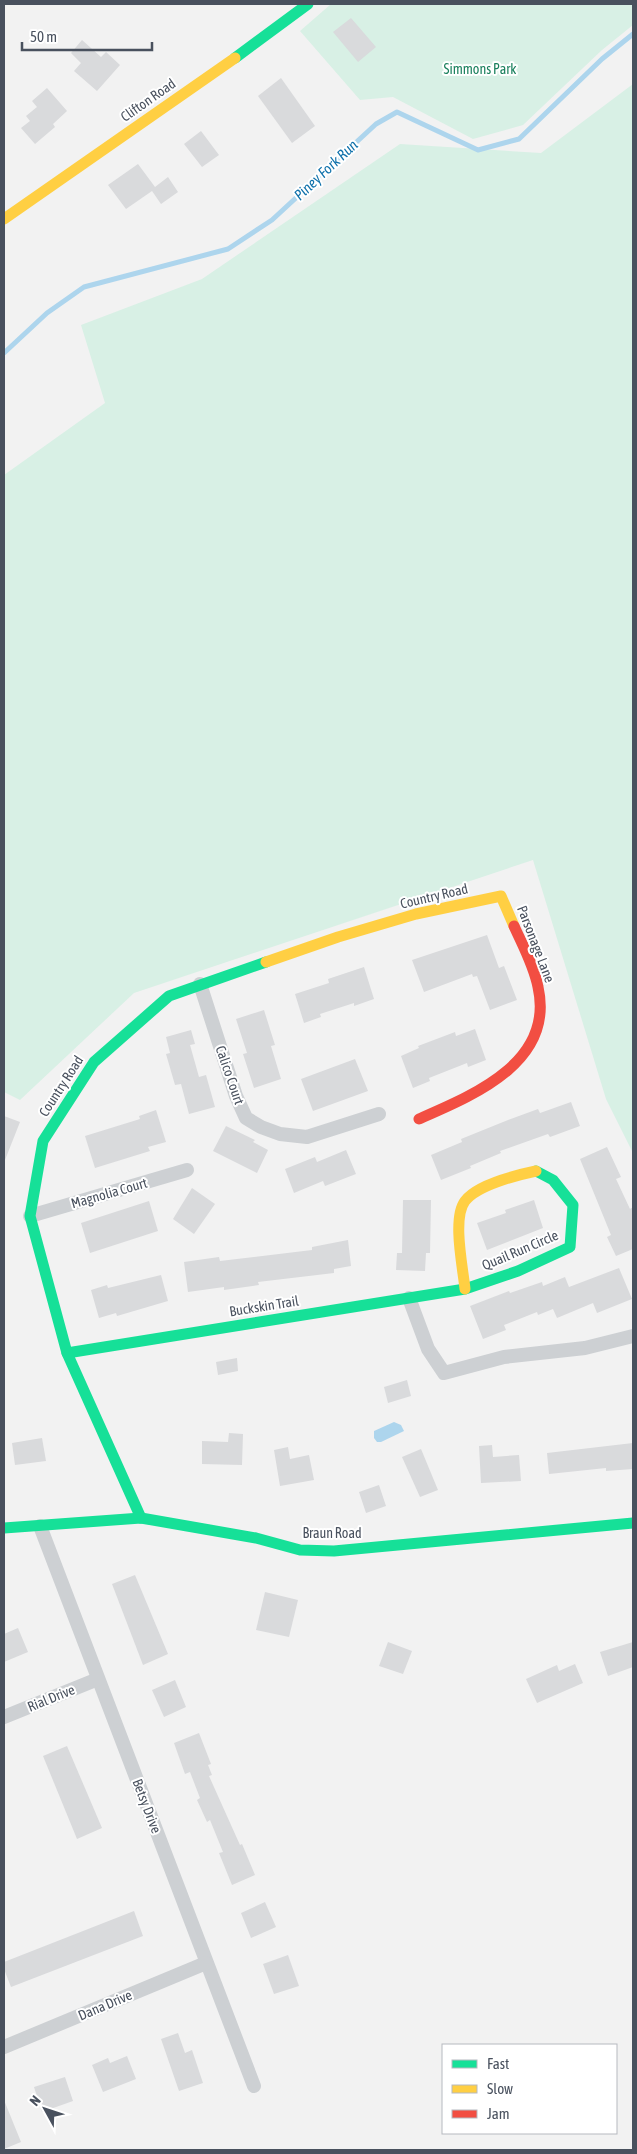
<svg xmlns="http://www.w3.org/2000/svg" width="637" height="2154" viewBox="0 0 637 2154" font-family="'Asap Condensed',sans-serif">
	<style>
		.green { fill: #d8f0e5 }
		.water { fill: #add5ed }
		.lines { fill: none; stroke-linecap: round; stroke-linejoin: round }
		.stream { stroke: #add5ed; stroke-width: 5 }
		.building { fill: #d9dadc }
		.street { stroke: #cdd0d3; stroke-width: 14 }
		.fast { stroke: #16e098; stroke-width: 11 }
		.slow { stroke: #ffcf43; stroke-width: 11 }
		.jam { stroke: #f24e42; stroke-width: 11 }
		.labels { text-anchor: middle; stroke-width: 4; stroke-linejoin: round; paint-order: stroke }
		.park-label { font-size: 14px; fill: #1a805d; stroke: #fff }
		.street-label { font-size: 14px; fill: #49515e; stroke: #fff }
		.water-label { font-size: 15px; font-style: italic; fill: #0f71ab; stroke: #fff }
	</style>
	<rect width="100%" height="100%" fill="#f2f2f2"/>
	<g class="green">
		<path d="M 331,4 L 633,4 L 633,25 L 602,50 L 523,125 L 473,139 L 393,97 L 360,100 L 300,31 Z"/>
		<path d="M 633,84 L 633,1153 L 606,1099 L 533,860 L 134,993 L 20,1100 L 4,1092 L 4,475 L 105,403 L 81,325 L 202,279 L 400,144 L 541,153 Z"/>
	</g>
	<path class="water" d="M 394,1422 L 401,1425 L 404,1431 L 381,1442 L 377,1442 L 374,1438 L 374,1431 Z"/>
	<g class="lines">
		<path class="stream" d="M 4,353 L 47,313 L 84,287 L 228,249 L 272,220 L 376,124 L 397,112 L 478,150 L 519,139 L 602,59 L 633,34"/>
	</g>
	<g class="building">
		<path d="M 351,18 L 376,47 L 358,62 L 333,32 Z"/>
		<path d="M 82,40 L 101,57 L 106,52 L 120,65 L 97,91 L 74,71 L 81,63 L 71,53 Z"/>
		<path d="M 281,78 L 315,126 L 292,143 L 258,96 Z"/>
		<path d="M 47,88 L 67,111 L 53,124 L 55,127 L 35,144 L 21,128 L 30,121 L 26,116 L 37,107 L 32,101 Z"/>
		<path d="M 201,131 L 219,155 L 202,167 L 184,144 Z"/>
		<path d="M 138,164 L 155,187 L 168,177 L 178,192 L 161,204 L 152,191 L 126,209 L 108,185 Z"/>
		<path d="M 487,935 L 499,968 L 504,966 L 517,1000 L 490,1010 L 477,976 L 473,977 L 472,974 L 424,992 L 412,960 Z"/>
		<path d="M 364,967 L 374,999 L 354,1006 L 354,1003 L 320,1014 L 321,1017 L 304,1023 L 295,994 L 329,983 L 328,979 Z"/>
		<path d="M 264,1010 L 275,1045 L 271,1046 L 281,1079 L 254,1088 L 243,1054 L 247,1053 L 236,1019 Z"/>
		<path d="M 475,1029 L 486,1060 L 468,1067 L 467,1063 L 429,1078 L 430,1081 L 413,1088 L 401,1056 L 419,1048 L 418,1046 L 455,1032 L 456,1036 Z"/>
		<path d="M 191,1030 L 195,1044 L 190,1045 L 199,1077 L 206,1075 L 215,1107 L 189,1114 L 181,1084 L 175,1085 L 166,1054 L 170,1053 L 166,1037 Z"/>
		<path d="M 355,1059 L 368,1091 L 313,1111 L 301,1079 Z"/>
		<path d="M 571,1102 L 580,1126 L 550,1137 L 548,1134 L 500,1151 L 501,1153 L 470,1166 L 471,1168 L 441,1180 L 431,1155 L 462,1142 L 461,1139 L 508,1120 L 538,1109 L 540,1113 Z"/>
		<path d="M 156,1110 L 166,1142 L 148,1147 L 150,1151 L 95,1168 L 85,1136 L 140,1119 L 139,1116 Z"/>
		<path d="M 4,1116 L 20,1122 L 5,1160 L 4,1160 Z"/>
		<path d="M 226,1126 L 255,1140 L 253,1142 L 268,1150 L 257,1173 L 213,1151 Z"/>
		<path d="M 607,1147 L 621,1177 L 616,1179 L 630,1209 L 633,1207 L 633,1249 L 616,1256 L 607,1237 L 611,1235 L 580,1159 Z"/>
		<path d="M 346,1150 L 356,1174 L 325,1186 L 323,1181 L 294,1193 L 285,1169 L 315,1157 L 317,1162 Z"/>
		<path d="M 192,1188 L 215,1204 L 194,1234 L 173,1219 Z"/>
		<path d="M 403,1200 L 431,1200 L 430,1253 L 426,1253 L 425,1271 L 396,1270 L 397,1253 L 402,1253 Z"/>
		<path d="M 534,1200 L 543,1228 L 487,1250 L 477,1223 L 506,1213 L 505,1210 Z"/>
		<path d="M 149,1201 L 158,1231 L 90,1253 L 81,1223 Z"/>
		<path d="M 348,1240 L 351,1266 L 334,1269 L 334,1273 L 258,1282 L 259,1285 L 224,1290 L 224,1287 L 188,1292 L 184,1262 L 219,1257 L 220,1261 L 312,1250 L 312,1247 Z"/>
		<path d="M 619,1268 L 632,1299 L 597,1313 L 593,1303 L 557,1318 L 553,1309 L 538,1315 L 537,1312 L 504,1325 L 506,1330 L 483,1339 L 470,1306 L 509,1291 L 510,1293 L 542,1282 L 543,1286 L 565,1277 L 569,1287 Z"/>
		<path d="M 161,1275 L 168,1301 L 117,1316 L 116,1313 L 99,1318 L 91,1290 L 107,1285 L 108,1288 Z"/>
		<path d="M 237,1358 L 238,1371 L 218,1375 L 216,1362 Z"/>
		<path d="M 407,1380 L 411,1396 L 388,1403 L 384,1387 Z"/>
		<path d="M 229,1433 L 243,1434 L 242,1465 L 202,1464 L 202,1441 L 228,1442 Z"/>
		<path d="M 42,1438 L 46,1461 L 15,1465 L 12,1443 Z"/>
		<path d="M 633,1443 L 633,1469 L 606,1471 L 606,1468 L 549,1474 L 547,1453 Z"/>
		<path d="M 492,1445 L 493,1457 L 519,1455 L 521,1481 L 481,1483 L 479,1446 Z"/>
		<path d="M 288,1447 L 290,1459 L 309,1455 L 314,1480 L 280,1486 L 274,1450 Z"/>
		<path d="M 421,1449 L 438,1490 L 420,1497 L 402,1457 Z"/>
		<path d="M 379,1485 L 386,1506 L 366,1513 L 359,1492 Z"/>
		<path d="M 135,1575 L 168,1654 L 143,1665 L 112,1584 Z"/>
		<path d="M 265,1592 L 298,1600 L 289,1637 L 256,1630 Z"/>
		<path d="M 18,1628 L 28,1652 L 4,1662 L 4,1634 Z"/>
		<path d="M 388,1642 L 412,1651 L 403,1674 L 379,1666 Z"/>
		<path d="M 633,1642 L 633,1667 L 608,1676 L 600,1652 Z"/>
		<path d="M 575,1664 L 583,1683 L 537,1703 L 526,1679 L 557,1665 L 559,1671 Z"/>
		<path d="M 175,1680 L 186,1707 L 164,1717 L 152,1690 Z"/>
		<path d="M 199,1733 L 211,1764 L 208,1765 L 212,1775 L 209,1776 L 240,1845 L 242,1844 L 255,1875 L 232,1885 L 219,1853 L 223,1852 L 210,1820 L 207,1822 L 197,1800 L 200,1798 L 190,1772 L 185,1774 L 174,1743 Z"/>
		<path d="M 67,1746 L 102,1828 L 77,1839 L 43,1756 Z"/>
		<path d="M 265,1902 L 276,1927 L 251,1938 L 241,1913 Z"/>
		<path d="M 134,1911 L 143,1936 L 11,1987 L 4,1969 L 4,1962 Z"/>
		<path d="M 288,1955 L 299,1986 L 274,1994 L 263,1964 Z"/>
		<path d="M 178,2033 L 185,2053 L 192,2050 L 203,2083 L 179,2091 L 161,2039 Z"/>
		<path d="M 127,2056 L 136,2079 L 103,2092 L 92,2065 L 108,2058 L 110,2063 Z"/>
		<path d="M 65,2077 L 73,2101 L 42,2112 L 34,2087 Z"/>
		<path d="M 4,2100 L 21,2142 L 4,2149 Z"/>
	</g>
	<g class="lines">
		<g class="street">
			<path d="M 200,984 L 236,1096 L 246,1118 L 261,1127 L 280,1134 L 307,1137 L 379,1114"/>
			<path d="M 30,1216 L 187,1170"/>
			<path d="M 409,1298 L 428,1349 L 444,1373 L 504,1357 L 585,1348 L 633,1336"/>
			<path d="M 40,1526 L 254,2086"/>
			<path d="M 4,1717 L 98,1679"/>
			<path d="M 4,2047 L 206,1963"/>
		</g>
		<g class="fast">
			<path d="M 235,58 L 308,4"/>
			<path d="M 67,1353 L 465,1289 L 518,1271 L 570,1247 L 573,1205 L 553,1180 L 536,1171"/>
			<path d="M 141,1518 L 67,1353 L 30,1216 L 43,1141 L 94,1062 L 169,996 L 266,962"/>
			<path d="M 4,1528 L 141,1518 L 256,1538 L 300,1550 L 334,1551 L 633,1523"/>
		</g>
		<g class="slow">
			<path d="M 4,219 L 235,58"/>
			<path d="M 266,962 L 338,937 L 416,914 L 501,896 L 514,926"/>
			<path d="M 465,1289 C 463,1268 452,1218 465,1201 C 477,1185 517,1175 536,1171"/>
		</g>
		<path class="jam" d="M 419,1119 C 474,1095 555,1062 538,987 C 534,966 523,946 514,926"/>
	</g>
	<g class="labels">
		<g class="park-label">
			<text x="480" y="74">Simmons Park</text>
		</g>
		<g class="street-label">
			<text transform="translate(148 100) rotate(-35)" y="5">Clifton Road</text>
			<text transform="translate(434 896) rotate(-13)" y="5">Country Road</text>
			<text transform="translate(536 944) rotate(69)" y="5">Parsonage Lane</text>
			<text transform="translate(230 1075) rotate(71)" y="5">Calico Court</text>
			<text transform="translate(61 1086) rotate(-57)" y="5">Country Road</text>
			<text transform="translate(109 1193) rotate(-16)" y="5">Magnolia Court</text>
			<text transform="translate(520 1250) rotate(-23)" y="5">Quail Run Circle</text>
			<text transform="translate(264 1306) rotate(-9)" y="5">Buckskin Trail</text>
			<text x="332" y="1538">Braun Road</text>
			<text transform="translate(51 1698) rotate(-22)" y="5">Rial Drive</text>
			<text transform="translate(147 1806) rotate(69)" y="5">Betsy Drive</text>
			<text transform="translate(105 2005) rotate(-23)" y="5">Dana Drive</text>
		</g>
		<g class="water-label">
			<text transform="translate(326 170) rotate(-43)" y="5">Piney Fork Run</text>
		</g>
	</g>
	<rect width="637" height="2154" fill="none" stroke="#49515e" stroke-width="10"/>
	<rect x="442" y="2044" width="175" height="90" fill="#ffffff" stroke="#b6b9bf"/>
	<rect x="452" y="2060" width="25" height="8" fill="#16e098" stroke="#b6b9bf"/>
	<text x="487" y="2069" font-size="15" fill="#49515e">Fast</text>
	<rect x="452" y="2085" width="25" height="8" fill="#ffcf43" stroke="#b6b9bf"/>
	<text x="487" y="2094" font-size="15" fill="#49515e">Slow</text>
	<rect x="452" y="2110" width="25" height="8" fill="#f24e42" stroke="#b6b9bf"/>
	<text x="487" y="2119" font-size="15" fill="#49515e">Jam</text>
	<g transform="translate(45 2109) rotate(310)" stroke="#ffffff" stroke-width="4" paint-order="stroke">
	<path d="M0-4L9 19L0 12L-9 19Z" fill="#49515e"/>
	<text y="-8" font-size="14" font-weight="bold" text-anchor="middle" fill="#49515e">N</text>
	</g>
	<path d="M22 42v8h130v-8" fill="none" stroke="#49515e" stroke-width="2.5"/>
	<text x="30" y="42" font-size="15" fill="#49515e" stroke="#ffffff" stroke-width="4" paint-order="stroke">50 m</text>
</svg>
